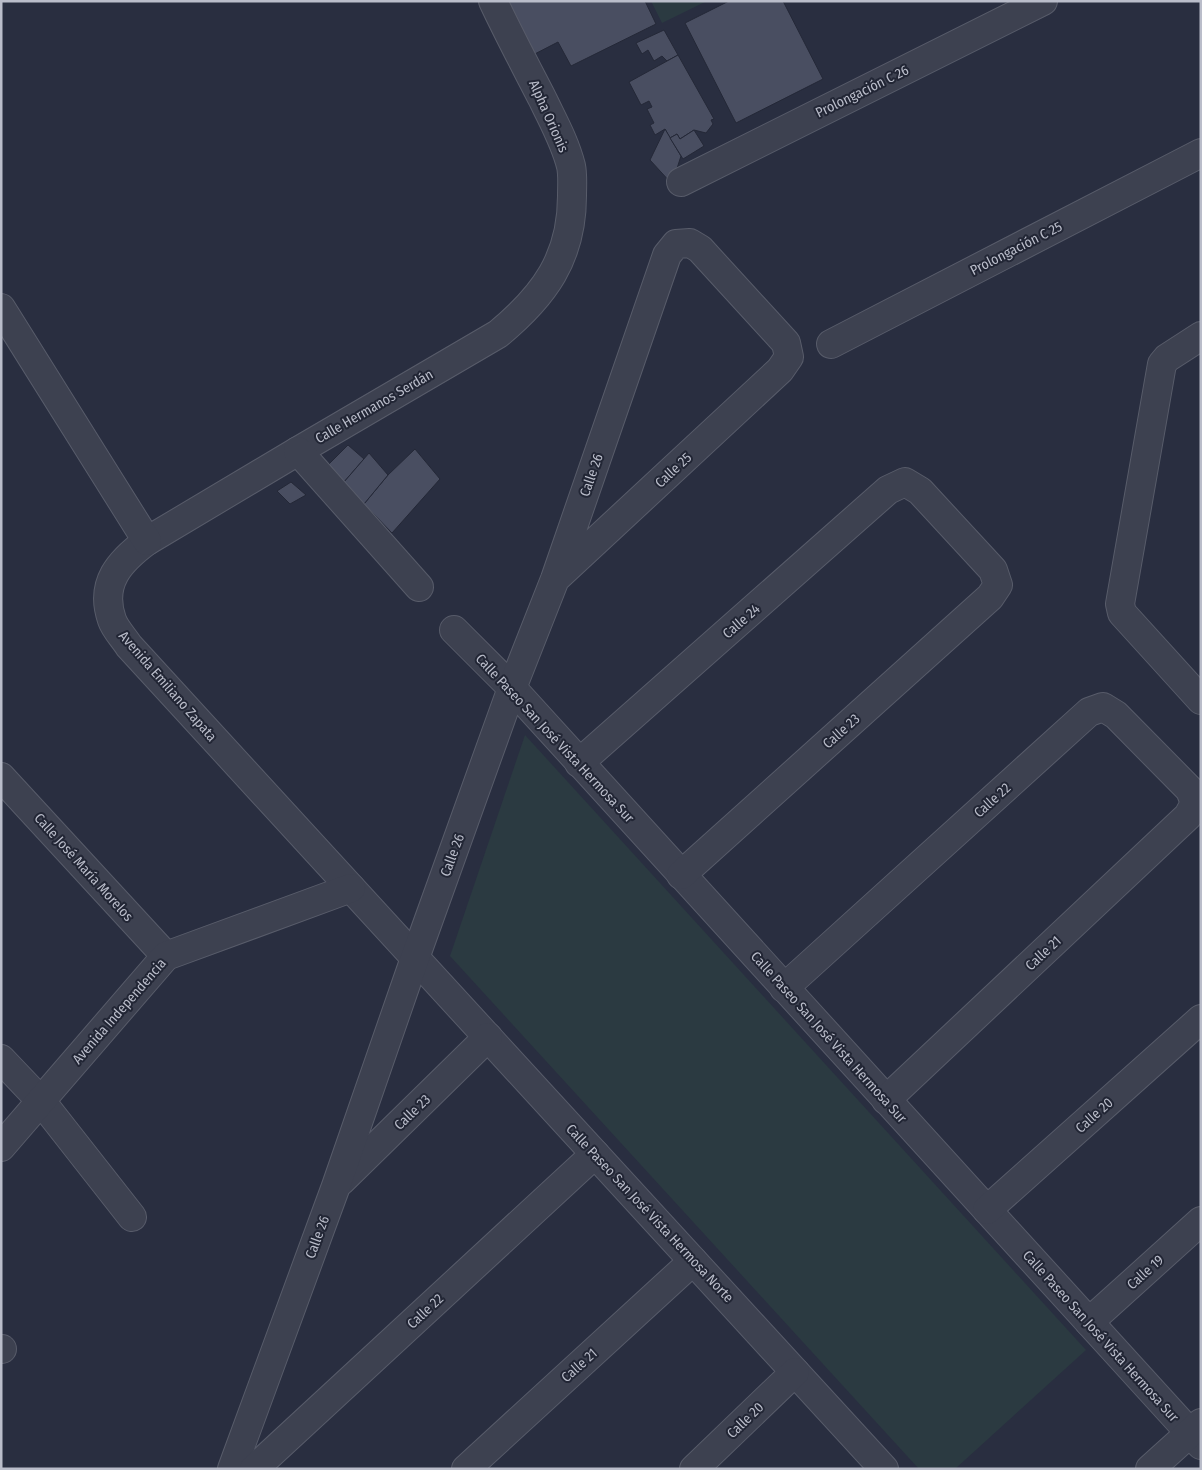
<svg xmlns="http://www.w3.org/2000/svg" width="1202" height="1470" viewBox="0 0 1202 1470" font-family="'Fira Sans Condensed',sans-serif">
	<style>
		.green { fill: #2b3a41 }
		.building { fill: #494e61; stroke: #242837 }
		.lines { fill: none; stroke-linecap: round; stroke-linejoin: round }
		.minor-casing { stroke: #585c6a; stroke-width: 30 }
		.minor { stroke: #3d4150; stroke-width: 28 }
		.labels { text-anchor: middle; stroke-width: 4; stroke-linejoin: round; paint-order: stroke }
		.street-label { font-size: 14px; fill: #babdca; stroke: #222635 }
	</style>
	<rect width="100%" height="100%" fill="#292e40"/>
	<g class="green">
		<path d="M 651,1 L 707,1 L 662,23 Z"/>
		<path d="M 525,735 L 1086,1350 L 955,1469 L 919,1469 L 450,956 Z"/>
	</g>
	<g class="building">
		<path d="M 498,1 L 645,1 L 656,24 L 571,66 L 558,42 L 527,58 Z"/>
		<path d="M 729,1 L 783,1 L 823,79 L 736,123 L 685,23 Z"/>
		<path d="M 664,30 L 678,55 L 667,61 L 662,56 L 654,61 L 648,50 L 642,54 L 636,43 Z"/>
		<path d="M 678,55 L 714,119 L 711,120 L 713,124 L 706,133 L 694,130 L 680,139 L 677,134 L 670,138 L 665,129 L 655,135 L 650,125 L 654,123 L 647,109 L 652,107 L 649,101 L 641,105 L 629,82 Z"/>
		<path d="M 665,129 L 681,156 L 672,184 L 650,160 Z"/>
		<path d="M 694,130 L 704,146 L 683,159 L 670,138 L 677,134 L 680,139 Z"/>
		<path d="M 348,445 L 364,459 L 344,482 L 328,465 Z"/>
		<path d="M 415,449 L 440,479 L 392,533 L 364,504 L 388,475 Z"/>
		<path d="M 369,453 L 388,475 L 364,504 L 344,482 Z"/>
		<path d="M 291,482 L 306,495 L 290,504 L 277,491 Z"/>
	</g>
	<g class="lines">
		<defs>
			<g id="minor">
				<path d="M 493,1 C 509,35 526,67 543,100 C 553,121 565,142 571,166 C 573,175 572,186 572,196 C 572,258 544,296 498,334 L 298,451 L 147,541 C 120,561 99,583 112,620 C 115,629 124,638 129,646 L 884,1469"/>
				<path d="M 681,182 L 1043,1"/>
				<path d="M 1,308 L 147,541"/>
				<path d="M 1201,336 L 1167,358 L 1162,364 L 1120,604 L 1122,613 L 1201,700"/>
				<path d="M 831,344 L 1201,153"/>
				<path d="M 298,451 L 419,587"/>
				<path d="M 454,630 L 512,688 L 1201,1445"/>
				<path d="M 579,763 L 888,490 L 905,482 L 920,491 L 993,570 L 998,585 L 990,597 L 681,875"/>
				<path d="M 1,777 L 166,956"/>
				<path d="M 784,988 L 1089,712 L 1103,707 L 1116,715 L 1190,790 L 1195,803 L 1188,816 L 886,1100"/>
				<path d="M 1,1059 L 41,1101 L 132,1217"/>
				<path d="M 1,1147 L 166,956 L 351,888"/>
				<path d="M 341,1181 L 488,1037"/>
				<path d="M 987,1210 L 1201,1019"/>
				<path d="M 1089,1322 L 1201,1221"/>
				<path d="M 1,1349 L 2,1349"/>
				<path d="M 232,1469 L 336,1186 L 415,958 L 512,688 L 555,579 L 667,255 L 676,244 L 690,243 L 700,249 L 786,343 L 789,357 L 780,370 L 555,579"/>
				<path d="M 254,1469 L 595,1154"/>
				<path d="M 466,1469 L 693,1261"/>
				<path d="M 694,1469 L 795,1372"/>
				<path d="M 1150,1469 L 1201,1423"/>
			</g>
		</defs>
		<use href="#minor" class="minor-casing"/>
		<use href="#minor" class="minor"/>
	</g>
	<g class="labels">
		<g class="street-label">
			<text transform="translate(862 91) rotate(-26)" y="5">Prolongación C 26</text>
			<text transform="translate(549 116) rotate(66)" y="5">Alpha Orionis</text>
			<text transform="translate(1016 248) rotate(-27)" y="5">Prolongación C 25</text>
			<text transform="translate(374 406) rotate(-30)" y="5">Calle Hermanos Serdán</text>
			<text transform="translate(673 470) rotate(-43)" y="5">Calle 25</text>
			<text transform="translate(591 475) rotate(-71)" y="5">Calle 26</text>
			<text transform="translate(741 621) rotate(-41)" y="5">Calle 24</text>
			<text transform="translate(168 686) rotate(49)" y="5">Avenida Emiliano Zapata</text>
			<text transform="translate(841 731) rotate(-42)" y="5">Calle 23</text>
			<text transform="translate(555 738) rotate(47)" y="5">Calle Paseo San José Vista Hermosa Sur</text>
			<text transform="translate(992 800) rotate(-42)" y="5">Calle 22</text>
			<text transform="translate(452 855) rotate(-70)" y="5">Calle 26</text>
			<text transform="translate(84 867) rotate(48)" y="5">Calle José María Morelos</text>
			<text transform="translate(1043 953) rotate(-43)" y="5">Calle 21</text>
			<text transform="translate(119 1011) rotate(-49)" y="5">Avenida Independencia</text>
			<text transform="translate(829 1037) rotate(48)" y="5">Calle Paseo San José Vista Hermosa Sur</text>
			<text transform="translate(412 1112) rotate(-44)" y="5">Calle 23</text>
			<text transform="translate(1094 1115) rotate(-42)" y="5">Calle 20</text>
			<text transform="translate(650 1213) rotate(47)" y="5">Calle Paseo San José Vista Hermosa Norte</text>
			<text transform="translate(317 1237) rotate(-70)" y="5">Calle 26</text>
			<text transform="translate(1145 1272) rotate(-42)" y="5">Calle 19</text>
			<text transform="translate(425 1311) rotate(-43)" y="5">Calle 22</text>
			<text transform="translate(1101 1336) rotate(48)" y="5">Calle Paseo San José Vista Hermosa Sur</text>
			<text transform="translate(579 1365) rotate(-42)" y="5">Calle 21</text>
			<text transform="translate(745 1420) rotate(-44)" y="5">Calle 20</text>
		</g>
	</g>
	<rect width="1202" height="1470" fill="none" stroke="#babdca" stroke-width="5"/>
</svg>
